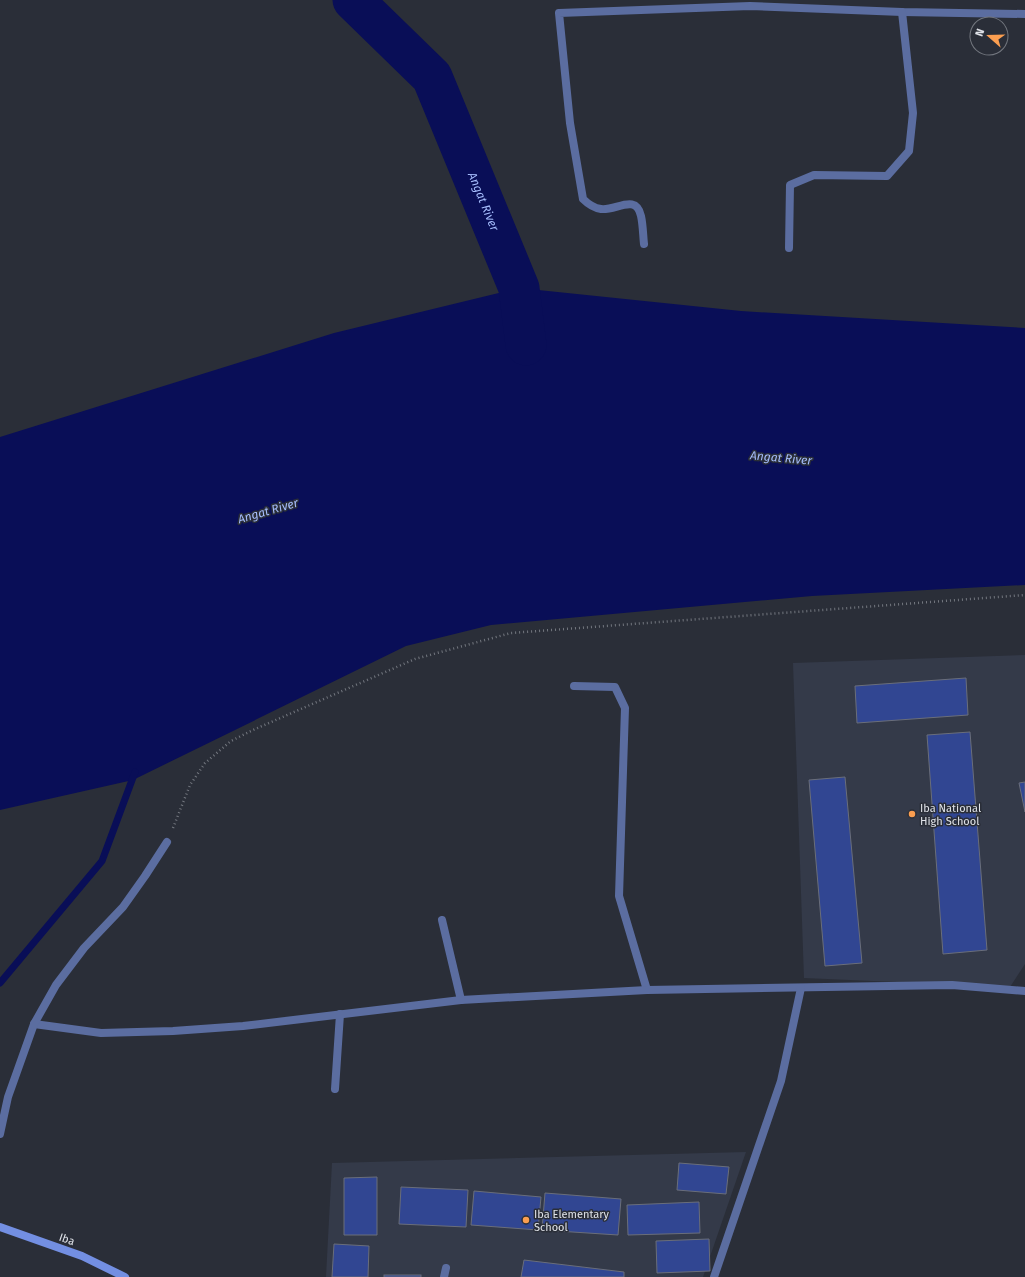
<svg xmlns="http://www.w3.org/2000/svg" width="1025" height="1277" viewBox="0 0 1025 1277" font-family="'Fira Sans',sans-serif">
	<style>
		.built { fill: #343a49 }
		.water { fill: #090e57 }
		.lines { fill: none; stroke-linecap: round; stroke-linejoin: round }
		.stream { stroke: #090e57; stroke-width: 7 }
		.river { stroke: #090e57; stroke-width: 41 }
		.building { fill: #314692; stroke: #6a6e7a }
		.path { stroke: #73777f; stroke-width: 2.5; stroke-dasharray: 1 3; stroke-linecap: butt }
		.lane { stroke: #5b6da0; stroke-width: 8 }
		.street { stroke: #5b6da0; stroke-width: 8 }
		.secondary { stroke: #738fe2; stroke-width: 8 }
		.poi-dot { fill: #fb9e50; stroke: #2a2e38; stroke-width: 1.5 }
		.labels { text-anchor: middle; stroke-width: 3; stroke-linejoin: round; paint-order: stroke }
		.poi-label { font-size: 11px; fill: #dfe2e8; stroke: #2a2e38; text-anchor: start }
		.street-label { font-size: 11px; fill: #dfe2e8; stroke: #2a2e38 }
		.water-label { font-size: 12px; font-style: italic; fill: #a6bdfd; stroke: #2a2e38 }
	</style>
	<rect width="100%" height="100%" fill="#2a2e38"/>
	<g class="built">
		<path d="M 1025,655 L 1025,964 L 1010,987 L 804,978 L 793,663 Z"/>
		<path d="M 746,1152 L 703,1277 L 326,1277 L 332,1163 Z"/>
	</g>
	<path class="water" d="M 519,288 L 741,311 L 1025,328 L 1025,585 L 812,596 L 491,625 L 406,646 L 133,780 L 0,810 L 0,437 L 334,333 Z"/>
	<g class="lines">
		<path class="stream" d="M 0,983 L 102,861 L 135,772"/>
		<path class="river" id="s1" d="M 353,0 L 432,77 L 519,288 L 526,345"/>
	</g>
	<g class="building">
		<path d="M 966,678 L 968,715 L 857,723 L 855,686 Z"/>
		<path d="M 970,732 L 987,950 L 943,954 L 927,735 Z"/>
		<path d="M 845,777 L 862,963 L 825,966 L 809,780 Z"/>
		<path d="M 1025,782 L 1025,812 L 1019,783 Z"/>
		<path d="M 679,1163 L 729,1167 L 726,1194 L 677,1190 Z"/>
		<path d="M 377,1177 L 377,1235 L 344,1235 L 344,1178 Z"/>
		<path d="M 401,1187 L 468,1190 L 466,1227 L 399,1224 Z"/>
		<path d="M 474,1191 L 541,1197 L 538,1230 L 471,1225 Z"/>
		<path d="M 545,1193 L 621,1199 L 618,1235 L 542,1230 Z"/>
		<path d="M 699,1202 L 700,1233 L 628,1235 L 627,1205 Z"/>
		<path d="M 709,1239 L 710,1271 L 657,1273 L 656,1241 Z"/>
		<path d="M 334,1244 L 369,1246 L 368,1277 L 332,1277 Z"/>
		<path d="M 524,1260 L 624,1272 L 624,1277 L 521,1277 Z"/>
		<rect x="384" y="1275" width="37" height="2"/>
	</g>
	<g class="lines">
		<path class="path" d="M 173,828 L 190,785 L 205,763 L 231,741 L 253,730 L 415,659 L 511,633 L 1025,595"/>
		<g class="lane">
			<path d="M 442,920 L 461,1000"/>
			<path d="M 335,1089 L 340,1014"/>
			<path d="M 444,1277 L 446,1268"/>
		</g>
		<g class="street">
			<path d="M 644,244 C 643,235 643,225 641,216 C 636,193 616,211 601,209 C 594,208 588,204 583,199 L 570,123 L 559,13 L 750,6 L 902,12 L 1025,14"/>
			<path d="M 789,248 L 790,185 L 814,175 L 887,176 L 909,151 L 913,113 L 902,12"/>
			<path d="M 574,686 L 615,687 L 625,708 L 619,896 L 647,990"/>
			<path d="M 34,1024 L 101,1033 L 173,1031 L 243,1026 L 461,1000 L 647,990 L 952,985 L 1025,991"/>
			<path d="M 0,1134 L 8,1097 L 34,1024 L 56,985 L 84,948 L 123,907 L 145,876 L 167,842"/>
			<path d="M 714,1277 L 781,1081 L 801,988"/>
		</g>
		<path class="secondary" d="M 0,1227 L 82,1256 L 125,1277"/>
	</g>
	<g class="poi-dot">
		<circle cx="912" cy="814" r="4"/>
		<circle cx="526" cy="1220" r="4"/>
	</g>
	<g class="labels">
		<g class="poi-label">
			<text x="920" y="812">Iba National<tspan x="920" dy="13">High School</tspan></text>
			<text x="534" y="1218">Iba Elementary<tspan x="534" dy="13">School</tspan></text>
		</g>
		<g class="street-label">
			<text transform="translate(67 1239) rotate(19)" y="4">Iba</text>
		</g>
		<g class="water-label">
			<text dy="4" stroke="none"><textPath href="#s1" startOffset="245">Angat River</textPath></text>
			<text transform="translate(781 458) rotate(5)" y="4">Angat River</text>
			<text transform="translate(268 511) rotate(-16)" y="4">Angat River</text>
		</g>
	</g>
	<g transform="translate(989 36) rotate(290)"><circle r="19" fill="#2a2e38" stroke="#72767e"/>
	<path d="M0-3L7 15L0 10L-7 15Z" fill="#fb9e50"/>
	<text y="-6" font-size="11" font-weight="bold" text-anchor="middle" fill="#dfe2e8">N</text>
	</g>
</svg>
